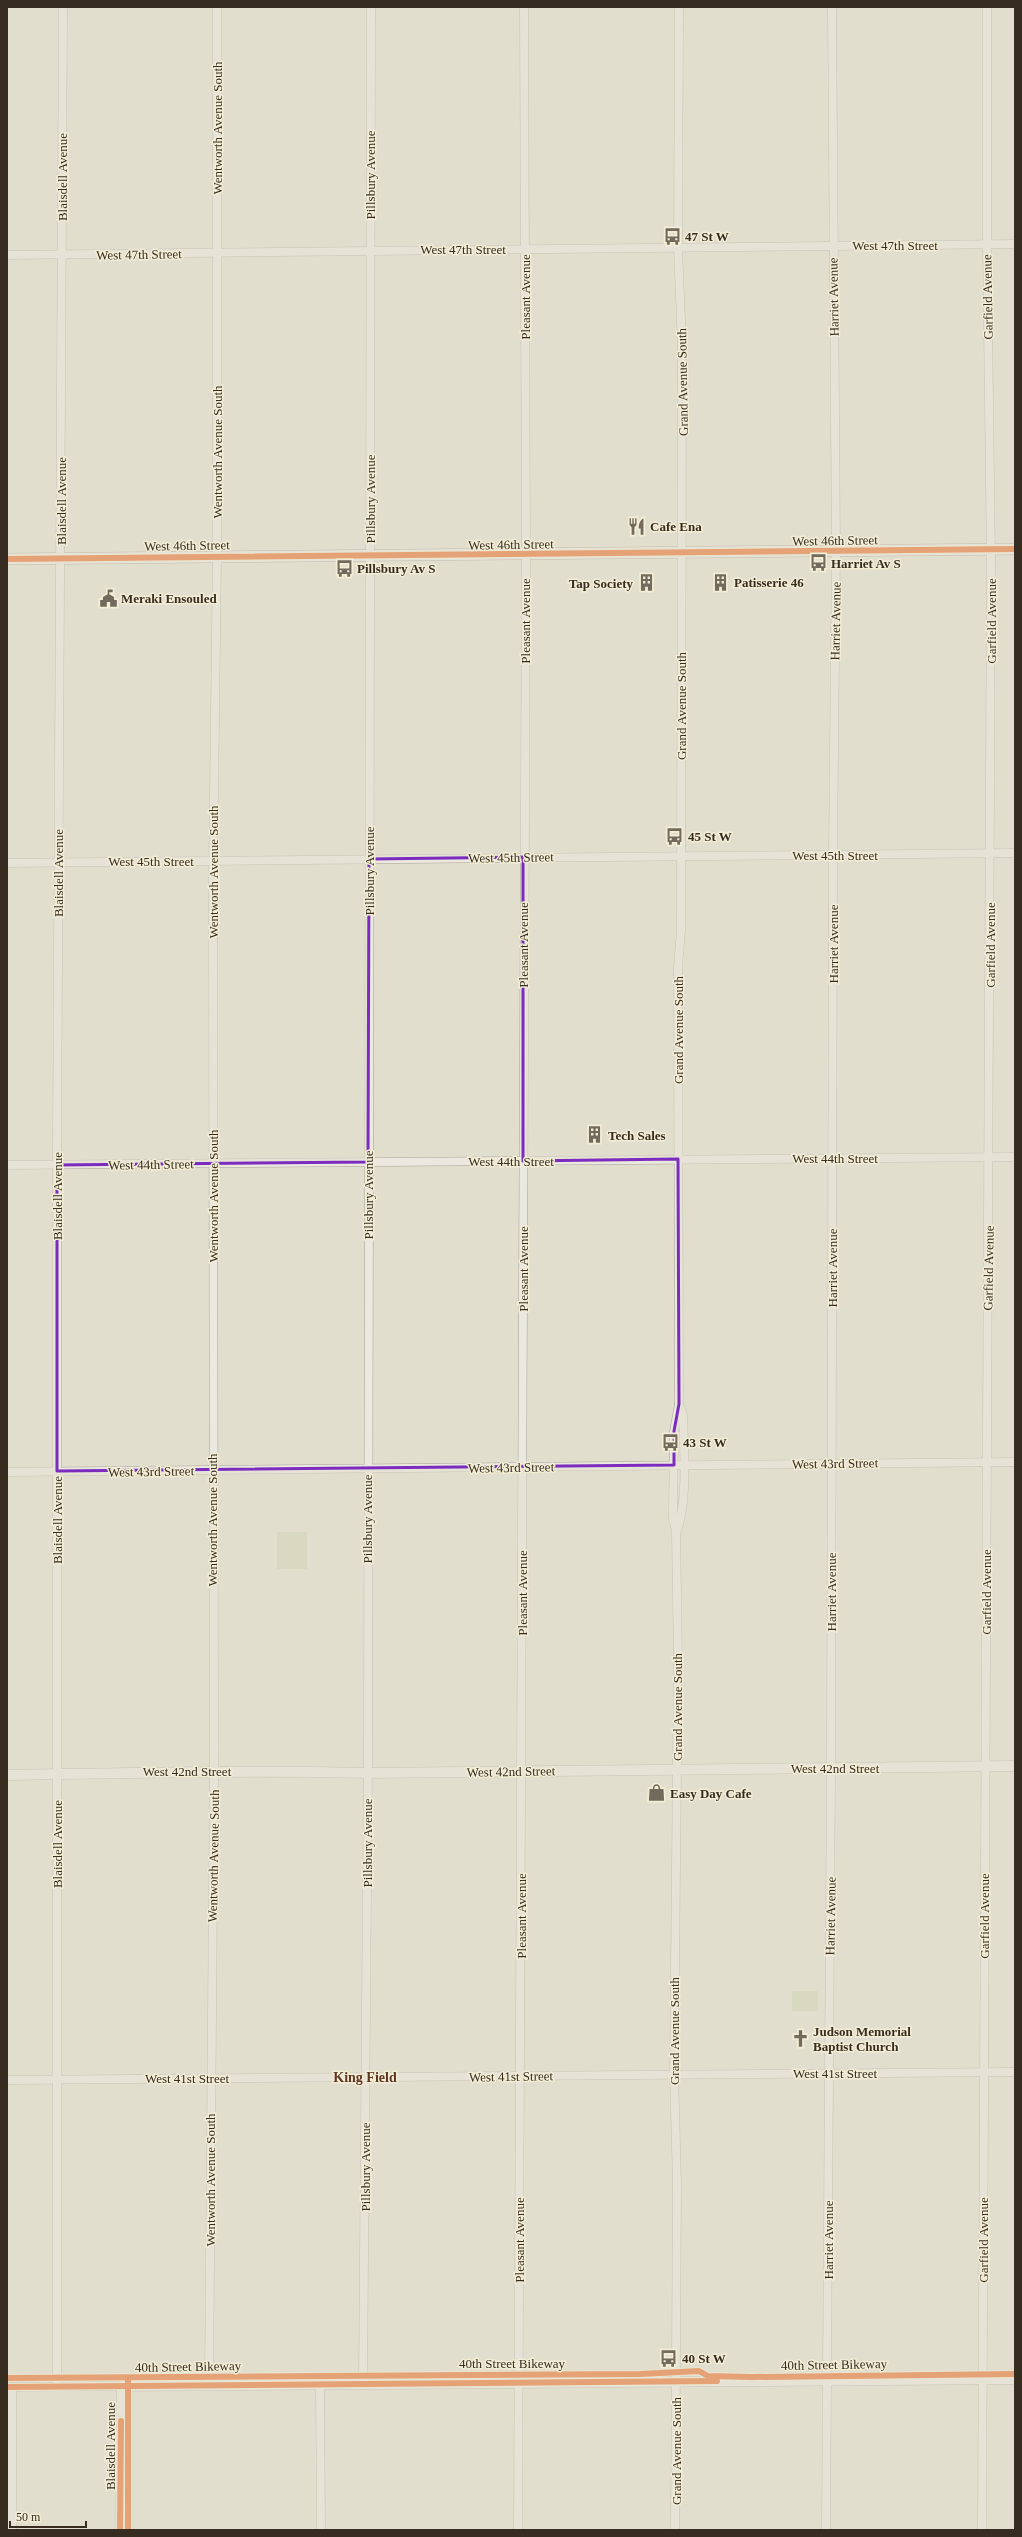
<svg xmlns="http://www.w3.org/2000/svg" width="1022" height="2537" viewBox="0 0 1022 2537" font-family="'Times New Roman',serif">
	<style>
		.green { fill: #ced2b2 }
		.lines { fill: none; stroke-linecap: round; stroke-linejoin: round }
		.minor-casing { stroke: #a7a397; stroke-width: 9 }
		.tertiary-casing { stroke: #a7a397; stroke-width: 11 }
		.secondary-casing { stroke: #979286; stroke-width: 12 }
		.minor { stroke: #ebe8df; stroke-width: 8 }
		.tertiary { stroke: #ebe8df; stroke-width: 10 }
		.secondary { stroke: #ebe8df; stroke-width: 11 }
		.cycleway-casing { stroke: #f3edd5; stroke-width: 8 }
		.cycleway { stroke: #e8590c; stroke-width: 6 }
		.marked { fill: none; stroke: #7b2cbf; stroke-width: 3; stroke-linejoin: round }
		.labels { text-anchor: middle; stroke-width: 3; stroke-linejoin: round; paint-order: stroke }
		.street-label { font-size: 13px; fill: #362d20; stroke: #f3edd5 }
		.poi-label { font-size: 13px; font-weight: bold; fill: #362d20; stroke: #f3edd5; text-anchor: start }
		.neighbourhood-label { font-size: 14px; font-weight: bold; fill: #5f3523; stroke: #f3edd5 }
	</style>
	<rect width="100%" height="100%" fill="#e2dece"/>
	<g class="green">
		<rect x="277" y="1532" width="30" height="37"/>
		<rect x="792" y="1991" width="26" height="20"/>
	</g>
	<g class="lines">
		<defs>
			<g id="minor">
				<path d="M 7,255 L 1015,244"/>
				<path d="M 7,863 L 1015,853"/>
				<path d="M 7,1165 L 1015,1157"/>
				<path d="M 7,1472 L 1015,1462"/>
				<path d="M 677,1531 C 688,1498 684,1450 683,1415 L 679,1404"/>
				<path d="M 7,2080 L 1015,2072"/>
				<path d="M 320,2383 L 321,2530"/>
				<path d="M 363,2383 L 368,1760 L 371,7"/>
				<path d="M 209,2385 L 214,1771 L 213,876 L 217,556 L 217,7"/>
				<path d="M 57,2386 L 57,1151 L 63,7"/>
				<path d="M 7,2387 L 121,2386 L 120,2530"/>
				<path d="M 12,2530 L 12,2387"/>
				<path d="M 518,2530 L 526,554 L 524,7"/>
				<path d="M 675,2530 L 677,2183 L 674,2074 L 678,1662 L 676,1531 L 673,1519 L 674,1431 L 679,1404 L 678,967 L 681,930 L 682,345 L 678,248 L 679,7"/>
				<path d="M 826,2530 L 831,1768 L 833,855 L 836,551 L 832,7"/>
				<path d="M 982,2530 L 991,562 L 987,244 L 987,7"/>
			</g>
			<g id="tertiary">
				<path d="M 7,1775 C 127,1773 247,1770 368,1773 L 1015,1766"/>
				<path d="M 121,2386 L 1015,2379"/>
			</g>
			<path id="secondary" d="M 7,559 L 1015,549"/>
		</defs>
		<use href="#minor" class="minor-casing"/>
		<use href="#tertiary" class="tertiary-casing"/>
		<use href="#secondary" class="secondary-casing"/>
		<use href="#minor" class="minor"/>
		<use href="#tertiary" class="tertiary"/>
		<use href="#secondary" class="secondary"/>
		<defs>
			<g id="cycleway">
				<path d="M 7,559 L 1015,549"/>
				<path d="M 7,2378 L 640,2374 L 699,2371 L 708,2376 L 752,2377 L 1015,2374"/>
				<path d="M 7,2387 L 717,2381"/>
				<path d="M 120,2530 L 121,2421"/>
				<path d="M 128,2530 L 128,2380"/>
			</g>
		</defs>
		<use href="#cycleway" class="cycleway-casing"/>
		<use href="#cycleway" class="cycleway"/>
	</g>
	<path d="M0 0H1022V2537H0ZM 523,857 L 523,1161 L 678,1159 L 679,1404 L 674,1431 L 674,1465 L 57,1471 L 57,1165 L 368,1162 L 369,859 Z" fill="#e2dece" fill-opacity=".55" fill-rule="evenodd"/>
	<path class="marked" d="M 523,857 L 523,1161 L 678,1159 L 679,1404 L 674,1431 L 674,1465 L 57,1471 L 57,1165 L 368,1162 L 369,859 Z"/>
	<defs>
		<symbol id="bus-bare" viewBox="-9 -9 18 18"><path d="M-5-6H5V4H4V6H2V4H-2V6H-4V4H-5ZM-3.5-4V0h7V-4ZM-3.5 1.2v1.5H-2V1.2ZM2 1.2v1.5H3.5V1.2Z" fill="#726b5d" stroke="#f3edd5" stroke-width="2.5" paint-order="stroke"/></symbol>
		<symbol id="restaurant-bare" viewBox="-9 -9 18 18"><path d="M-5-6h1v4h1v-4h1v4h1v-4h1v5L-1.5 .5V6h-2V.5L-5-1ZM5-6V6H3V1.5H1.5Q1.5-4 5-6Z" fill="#726b5d" stroke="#f3edd5" stroke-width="2.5" paint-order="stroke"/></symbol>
		<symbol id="building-bare" viewBox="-9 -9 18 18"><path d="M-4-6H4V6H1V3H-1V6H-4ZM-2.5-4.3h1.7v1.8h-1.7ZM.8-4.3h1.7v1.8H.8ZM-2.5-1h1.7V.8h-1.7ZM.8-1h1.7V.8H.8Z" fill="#726b5d" stroke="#f3edd5" stroke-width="2.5" paint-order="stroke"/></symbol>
		<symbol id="civic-bare" viewBox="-9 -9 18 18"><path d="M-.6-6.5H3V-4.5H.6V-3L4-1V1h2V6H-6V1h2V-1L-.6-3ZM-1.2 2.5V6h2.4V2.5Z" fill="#726b5d" stroke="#f3edd5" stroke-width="2.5" paint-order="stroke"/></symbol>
		<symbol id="shop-bare" viewBox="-9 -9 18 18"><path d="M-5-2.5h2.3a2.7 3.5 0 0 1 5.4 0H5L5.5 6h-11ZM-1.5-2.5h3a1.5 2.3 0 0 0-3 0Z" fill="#726b5d" stroke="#f3edd5" stroke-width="2.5" paint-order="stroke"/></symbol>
		<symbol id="church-bare" viewBox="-9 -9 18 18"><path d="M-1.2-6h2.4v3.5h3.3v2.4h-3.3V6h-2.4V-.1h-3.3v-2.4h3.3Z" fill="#726b5d" stroke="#f3edd5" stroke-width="2.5" paint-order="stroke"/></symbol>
	</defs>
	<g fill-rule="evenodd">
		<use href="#bus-bare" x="660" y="224" width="25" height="25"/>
		<use href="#restaurant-bare" x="624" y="514" width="25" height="25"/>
		<use href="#bus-bare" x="806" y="550" width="25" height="25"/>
		<use href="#bus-bare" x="332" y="556" width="25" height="25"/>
		<use href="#building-bare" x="708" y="570" width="25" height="25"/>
		<use href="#building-bare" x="634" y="570" width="25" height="25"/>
		<use href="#civic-bare" x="96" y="586" width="25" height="25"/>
		<use href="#bus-bare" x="662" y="824" width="25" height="25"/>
		<use href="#building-bare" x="582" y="1122" width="25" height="25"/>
		<use href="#bus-bare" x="658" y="1430" width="25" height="25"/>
		<use href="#shop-bare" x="644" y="1780" width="25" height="25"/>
		<use href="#church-bare" x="788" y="2026" width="25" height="25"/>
		<use href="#bus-bare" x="656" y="2346" width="25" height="25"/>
	</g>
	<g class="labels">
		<g class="street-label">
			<text transform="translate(217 128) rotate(-90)" y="5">Wentworth Avenue South</text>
			<text transform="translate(370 175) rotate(-90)" y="5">Pillsbury Avenue</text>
			<text transform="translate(62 177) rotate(-90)" y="5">Blaisdell Avenue</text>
			<text x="895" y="250">West 47th Street</text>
			<text x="463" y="254">West 47th Street</text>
			<text transform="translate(139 254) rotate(-1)" y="5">West 47th Street</text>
			<text transform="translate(525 297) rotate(-90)" y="5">Pleasant Avenue</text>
			<text transform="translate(833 297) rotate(-91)" y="5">Harriet Avenue</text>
			<text transform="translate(987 297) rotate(-91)" y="5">Garfield Avenue</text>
			<text transform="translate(682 382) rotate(-91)" y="5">Grand Avenue South</text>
			<text transform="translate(217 452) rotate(-90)" y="5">Wentworth Avenue South</text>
			<text transform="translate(370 499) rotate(-90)" y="5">Pillsbury Avenue</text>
			<text transform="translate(61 501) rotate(-90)" y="5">Blaisdell Avenue</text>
			<text transform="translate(835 540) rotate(-1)" y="5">West 46th Street</text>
			<text transform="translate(511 544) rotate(-1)" y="5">West 46th Street</text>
			<text transform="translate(187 545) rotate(-1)" y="5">West 46th Street</text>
			<text transform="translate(525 621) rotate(-90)" y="5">Pleasant Avenue</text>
			<text transform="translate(835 621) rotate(-89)" y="5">Harriet Avenue</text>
			<text transform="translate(991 621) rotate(-90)" y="5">Garfield Avenue</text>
			<text transform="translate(681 706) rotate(-90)" y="5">Grand Avenue South</text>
			<text x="835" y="860">West 45th Street</text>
			<text transform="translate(511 857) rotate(-1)" y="5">West 45th Street</text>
			<text x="151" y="866">West 45th Street</text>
			<text transform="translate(369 871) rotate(-90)" y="5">Pillsbury Avenue</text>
			<text transform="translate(213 872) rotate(-90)" y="5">Wentworth Avenue South</text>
			<text transform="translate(58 873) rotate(-90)" y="5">Blaisdell Avenue</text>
			<text transform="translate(833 944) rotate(-90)" y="5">Harriet Avenue</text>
			<text transform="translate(523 945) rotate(-90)" y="5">Pleasant Avenue</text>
			<text transform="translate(990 945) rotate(-90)" y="5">Garfield Avenue</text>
			<text transform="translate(678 1030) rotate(-90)" y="5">Grand Avenue South</text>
			<text x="835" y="1163">West 44th Street</text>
			<text x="511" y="1166">West 44th Street</text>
			<text transform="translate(151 1164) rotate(-1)" y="5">West 44th Street</text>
			<text transform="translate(368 1195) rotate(-90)" y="5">Pillsbury Avenue</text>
			<text transform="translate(57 1196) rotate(-90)" y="5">Blaisdell Avenue</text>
			<text transform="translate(213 1196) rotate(-90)" y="5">Wentworth Avenue South</text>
			<text transform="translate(832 1268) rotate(-90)" y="5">Harriet Avenue</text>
			<text transform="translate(988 1268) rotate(-89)" y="5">Garfield Avenue</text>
			<text transform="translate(523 1269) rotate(-90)" y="5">Pleasant Avenue</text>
			<text transform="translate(835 1463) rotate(-1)" y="5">West 43rd Street</text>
			<text transform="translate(511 1467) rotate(-1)" y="5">West 43rd Street</text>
			<text transform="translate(151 1471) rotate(-1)" y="5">West 43rd Street</text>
			<text transform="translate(367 1519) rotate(-90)" y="5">Pillsbury Avenue</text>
			<text transform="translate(57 1520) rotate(-90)" y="5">Blaisdell Avenue</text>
			<text transform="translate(212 1520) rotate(-90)" y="5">Wentworth Avenue South</text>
			<text transform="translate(831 1592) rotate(-90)" y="5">Harriet Avenue</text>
			<text transform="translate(986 1592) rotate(-90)" y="5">Garfield Avenue</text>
			<text transform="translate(522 1593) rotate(-90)" y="5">Pleasant Avenue</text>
			<text transform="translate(677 1707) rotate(-90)" y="5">Grand Avenue South</text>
			<text x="835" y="1773">West 42nd Street</text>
			<text x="187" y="1776">West 42nd Street</text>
			<text transform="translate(511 1771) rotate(-1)" y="5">West 42nd Street</text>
			<text transform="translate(367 1843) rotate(-90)" y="5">Pillsbury Avenue</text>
			<text transform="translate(57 1844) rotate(-90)" y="5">Blaisdell Avenue</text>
			<text transform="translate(213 1856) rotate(-89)" y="5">Wentworth Avenue South</text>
			<text transform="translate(521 1916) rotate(-90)" y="5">Pleasant Avenue</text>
			<text transform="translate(830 1916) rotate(-89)" y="5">Harriet Avenue</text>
			<text transform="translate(984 1916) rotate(-90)" y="5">Garfield Avenue</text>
			<text transform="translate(674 2031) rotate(-90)" y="5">Grand Avenue South</text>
			<text x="835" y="2078">West 41st Street</text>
			<text transform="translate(511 2076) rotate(-1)" y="5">West 41st Street</text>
			<text x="187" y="2083">West 41st Street</text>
			<text transform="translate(365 2167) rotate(-90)" y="5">Pillsbury Avenue</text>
			<text transform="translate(210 2180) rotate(-90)" y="5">Wentworth Avenue South</text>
			<text transform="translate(519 2240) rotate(-90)" y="5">Pleasant Avenue</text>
			<text transform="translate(828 2240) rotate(-90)" y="5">Harriet Avenue</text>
			<text transform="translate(983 2240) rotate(-90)" y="5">Garfield Avenue</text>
			<text x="512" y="2368">40th Street Bikeway</text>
			<text transform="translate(834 2364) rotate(-1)" y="5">40th Street Bikeway</text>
			<text transform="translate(188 2366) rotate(-1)" y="5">40th Street Bikeway</text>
			<text transform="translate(110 2446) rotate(-90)" y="5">Blaisdell Avenue</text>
			<text transform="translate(676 2451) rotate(-90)" y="5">Grand Avenue South</text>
		</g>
		<g class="poi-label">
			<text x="685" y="241">47 St W</text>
			<text x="650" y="531">Cafe Ena</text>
			<text x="831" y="568">Harriet Av S</text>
			<text x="357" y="573">Pillsbury Av S</text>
			<text x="734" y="587">Patisserie 46</text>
			<text x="633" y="588" text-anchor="end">Tap Society</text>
			<text x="121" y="603">Meraki Ensouled</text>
			<text x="688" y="841">45 St W</text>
			<text x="608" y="1140">Tech Sales</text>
			<text x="683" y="1447">43 St W</text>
			<text x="670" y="1798">Easy Day Cafe</text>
			<text x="813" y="2036">Judson Memorial<tspan x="813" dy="15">Baptist Church</tspan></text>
			<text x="682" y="2363">40 St W</text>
		</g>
		<g class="neighbourhood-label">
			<text x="365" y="2082">King Field</text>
		</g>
	</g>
	<rect width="1022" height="2537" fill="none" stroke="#362d20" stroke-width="16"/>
	<path d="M10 2521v6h76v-6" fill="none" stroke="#362d20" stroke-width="2"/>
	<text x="16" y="2521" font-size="12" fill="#362d20" stroke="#f3edd5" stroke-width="3" paint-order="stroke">50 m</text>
</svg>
